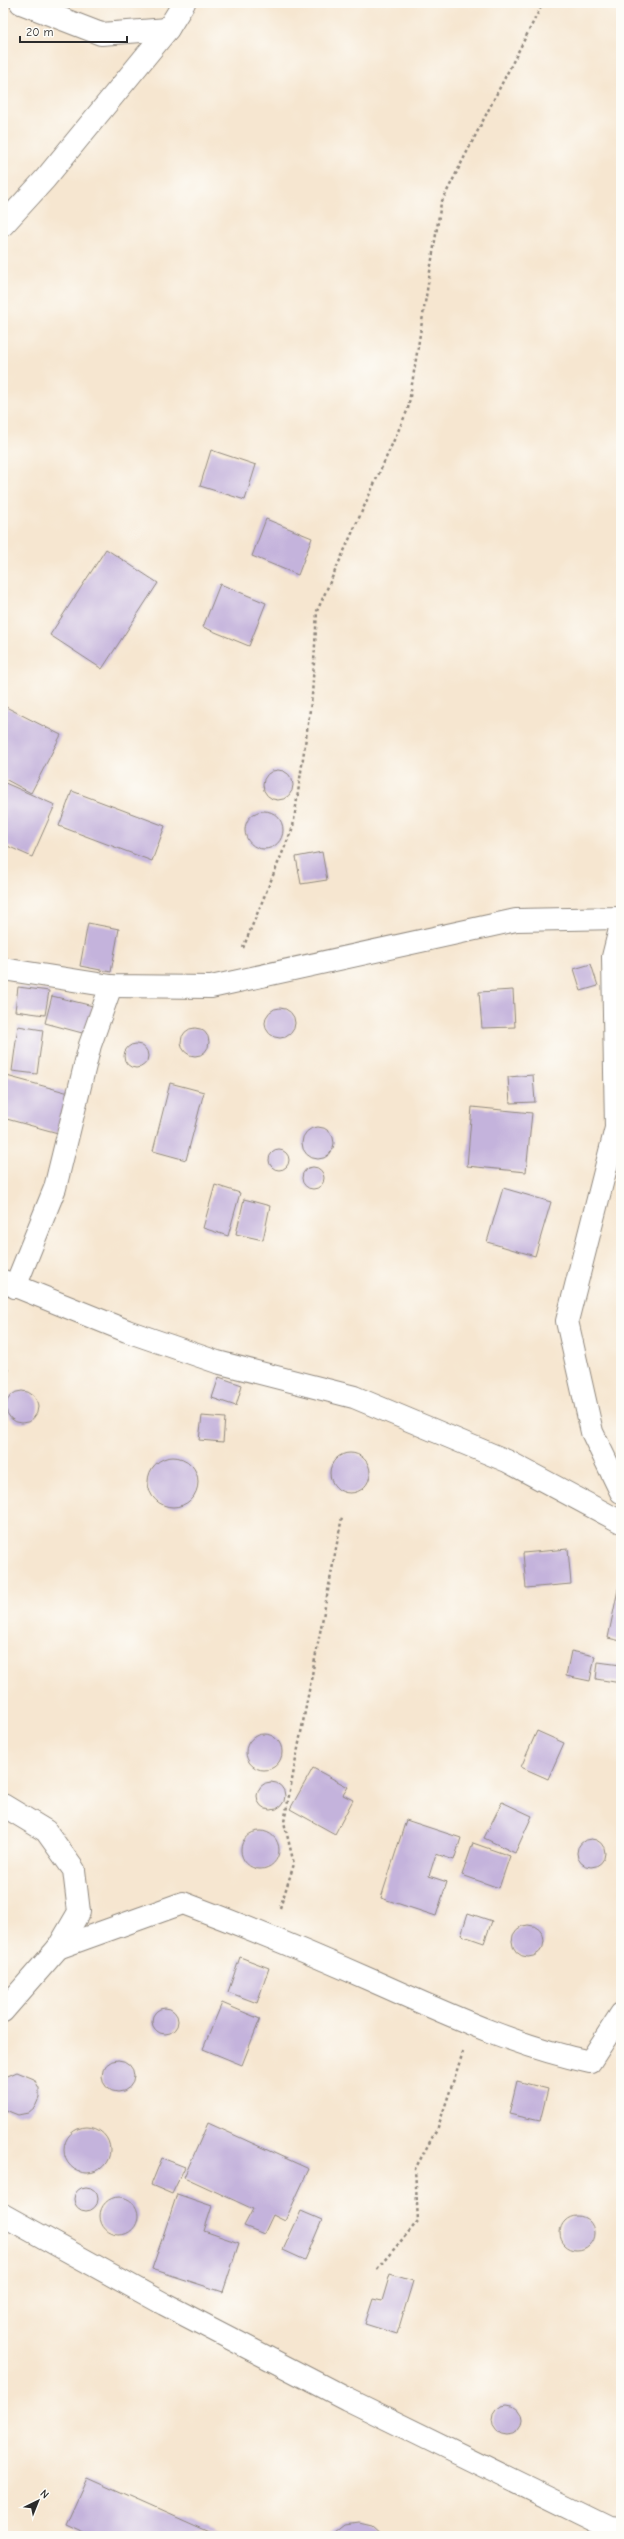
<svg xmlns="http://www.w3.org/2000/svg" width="624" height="2539" font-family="'Comic Neue',sans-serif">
  <rect width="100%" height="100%" fill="#fdfcf7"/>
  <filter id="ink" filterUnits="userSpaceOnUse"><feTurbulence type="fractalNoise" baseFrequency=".025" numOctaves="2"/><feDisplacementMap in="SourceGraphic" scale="8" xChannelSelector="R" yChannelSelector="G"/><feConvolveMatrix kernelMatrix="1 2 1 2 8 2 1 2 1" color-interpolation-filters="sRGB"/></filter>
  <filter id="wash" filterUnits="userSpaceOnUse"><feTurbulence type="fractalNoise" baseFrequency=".012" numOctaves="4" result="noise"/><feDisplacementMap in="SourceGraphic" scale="16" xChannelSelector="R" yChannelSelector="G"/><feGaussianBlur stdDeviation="0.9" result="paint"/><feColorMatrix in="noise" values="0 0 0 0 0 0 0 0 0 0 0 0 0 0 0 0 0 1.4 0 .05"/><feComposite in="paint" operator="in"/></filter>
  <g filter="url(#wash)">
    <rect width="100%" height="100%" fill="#f6e6d0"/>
    <g id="blocks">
      <g fill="#c4b3dc">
        <polygon points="211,450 256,465 245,500 200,486"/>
        <polygon points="266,519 312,538 298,575 252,556"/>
        <polygon points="106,549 158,583 102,669 50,635"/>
        <polygon points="220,584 266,603 249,646 203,627"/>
        <polygon points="4,706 61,735 31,793 3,778"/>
        <circle cx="278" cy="785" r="15"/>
        <polygon points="3,782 55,805 32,857 3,844"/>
        <polygon points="72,791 165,826 152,861 59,826"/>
        <circle cx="264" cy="830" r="19"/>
        <polygon points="322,852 327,880 301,884 296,857"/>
        <polygon points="88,923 119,929 111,972 80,966"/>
        <polygon points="591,964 598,986 581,991 574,969"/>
        <polygon points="18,987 49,991 45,1015 15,1011"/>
        <polygon points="513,990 515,1027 482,1028 479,992"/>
        <polygon points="52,996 93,1006 86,1034 45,1023"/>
        <circle cx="280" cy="1023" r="15"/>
        <polygon points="18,1026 43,1030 37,1074 12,1071"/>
        <circle cx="195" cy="1042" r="14"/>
        <circle cx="136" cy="1056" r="12"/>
        <polygon points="3,1075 69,1093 58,1133 3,1118"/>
        <polygon points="533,1075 535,1102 510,1103 508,1077"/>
        <polygon points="170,1083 204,1092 186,1160 153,1151"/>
        <polygon points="472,1107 532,1113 526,1172 467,1166"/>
        <circle cx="318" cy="1143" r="16"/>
        <circle cx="279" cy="1160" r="10"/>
        <circle cx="313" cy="1178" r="11"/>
        <polygon points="215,1185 240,1193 228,1236 203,1228"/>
        <polygon points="503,1188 551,1202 535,1256 487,1242"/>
        <polygon points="244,1199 270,1206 263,1240 236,1234"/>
        <polygon points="3,1368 9,1370 3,1384"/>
        <polygon points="219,1377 242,1385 236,1406 212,1398"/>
        <circle cx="22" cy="1407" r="16"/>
        <polygon points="202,1416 225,1418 223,1442 199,1440"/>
        <circle cx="350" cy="1473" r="20"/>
        <circle cx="173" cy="1482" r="25"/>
        <polygon points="568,1549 571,1584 526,1588 523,1553"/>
        <polygon points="620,1580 621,1580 621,1641 608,1638"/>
        <polygon points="571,1651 595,1656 590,1681 566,1676"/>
        <polygon points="598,1662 621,1665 621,1683 596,1679"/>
        <polygon points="537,1731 564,1743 548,1779 521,1767"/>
        <circle cx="264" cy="1752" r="18"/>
        <polygon points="313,1768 348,1787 343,1795 353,1800 335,1834 290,1809"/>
        <circle cx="271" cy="1796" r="14"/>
        <polygon points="502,1802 532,1816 515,1853 484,1838"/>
        <polygon points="406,1820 461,1838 454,1860 436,1854 429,1876 447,1882 436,1916 381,1898"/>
        <circle cx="260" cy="1850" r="19"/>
        <circle cx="591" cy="1853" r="14"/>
        <polygon points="473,1843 510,1856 499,1888 462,1875"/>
        <polygon points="468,1913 492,1921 484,1943 461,1935"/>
        <circle cx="528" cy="1941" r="16"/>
        <polygon points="240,1957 269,1968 257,2003 228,1992"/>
        <polygon points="222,2003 260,2019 242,2065 203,2049"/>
        <circle cx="165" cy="2021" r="13"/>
        <circle cx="118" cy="2076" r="16"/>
        <polygon points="17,2072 34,2079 39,2088 39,2098 35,2107 28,2113 18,2115 3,2109 3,2078"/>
        <polygon points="517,2081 548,2089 540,2121 509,2114"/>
        <polygon points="208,2123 309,2169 285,2221 273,2215 264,2234 244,2226 253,2209 184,2177"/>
        <circle cx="87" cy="2150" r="23"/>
        <polygon points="162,2158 185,2167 172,2194 151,2185"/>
        <circle cx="86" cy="2199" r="12"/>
        <polygon points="177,2194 212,2206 204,2231 239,2243 223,2292 152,2269"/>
        <circle cx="119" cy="2216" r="19"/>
        <polygon points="301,2211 322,2220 305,2260 283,2250"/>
        <circle cx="577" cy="2233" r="17"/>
        <polygon points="390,2274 413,2281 397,2334 365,2324 373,2299 382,2301"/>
        <circle cx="507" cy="2420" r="15"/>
        <polygon points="87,2477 220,2536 92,2536 66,2524"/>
        <polygon points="359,2522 372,2525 384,2536 331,2536 346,2524"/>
      </g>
    </g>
  </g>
  <g filter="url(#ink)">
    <use href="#blocks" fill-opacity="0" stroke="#90887e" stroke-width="1"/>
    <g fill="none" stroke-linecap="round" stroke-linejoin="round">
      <defs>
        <g id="minor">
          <polyline points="21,3 101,34 168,29"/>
          <polyline points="3,225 45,179 168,29 184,3"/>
          <polyline points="621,925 613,957 616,1128 567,1321 592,1432 621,1492"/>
          <polyline points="3,969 111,986 211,987 516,920 621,918"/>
          <polyline points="3,1281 127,1331 217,1362 354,1397 507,1461 621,1522"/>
          <polyline points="15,1287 55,1188 90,1045 111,986"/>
          <polyline points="3,1805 46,1831 74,1870 79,1912 58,1948 3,2011"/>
          <path d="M58 1948 183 1903C247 1927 310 1953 373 1981 443 2012 514 2046 590 2062L621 2014"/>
          <polyline points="3,2215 164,2304 347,2399 610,2528 621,2529"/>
        </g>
      </defs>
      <use href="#minor" stroke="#90887e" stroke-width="24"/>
      <g stroke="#90887e" stroke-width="2.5" stroke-dasharray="3 3" stroke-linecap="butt">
        <polyline points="243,948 293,827 312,696 317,611 408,409 441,203 543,3"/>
        <polyline points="280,1908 294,1864 284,1822 342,1517"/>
        <polyline points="377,2269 418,2221 415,2169 438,2127 463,2052"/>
      </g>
      <use href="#minor" stroke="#fff" stroke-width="22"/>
    </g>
  </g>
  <rect width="624" height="2539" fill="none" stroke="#fdfcf7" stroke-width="16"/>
  <g transform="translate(38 2501) rotate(43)" stroke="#fdfcf7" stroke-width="3" paint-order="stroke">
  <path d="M0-3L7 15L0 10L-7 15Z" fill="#2b2b2b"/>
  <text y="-6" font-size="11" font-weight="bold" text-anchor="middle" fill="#2b2b2b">N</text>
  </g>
  <path d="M20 36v6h107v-6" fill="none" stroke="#2b2b2b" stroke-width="2"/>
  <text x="26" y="36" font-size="12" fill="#2b2b2b" stroke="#fdfcf7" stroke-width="3" paint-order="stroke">20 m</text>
</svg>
